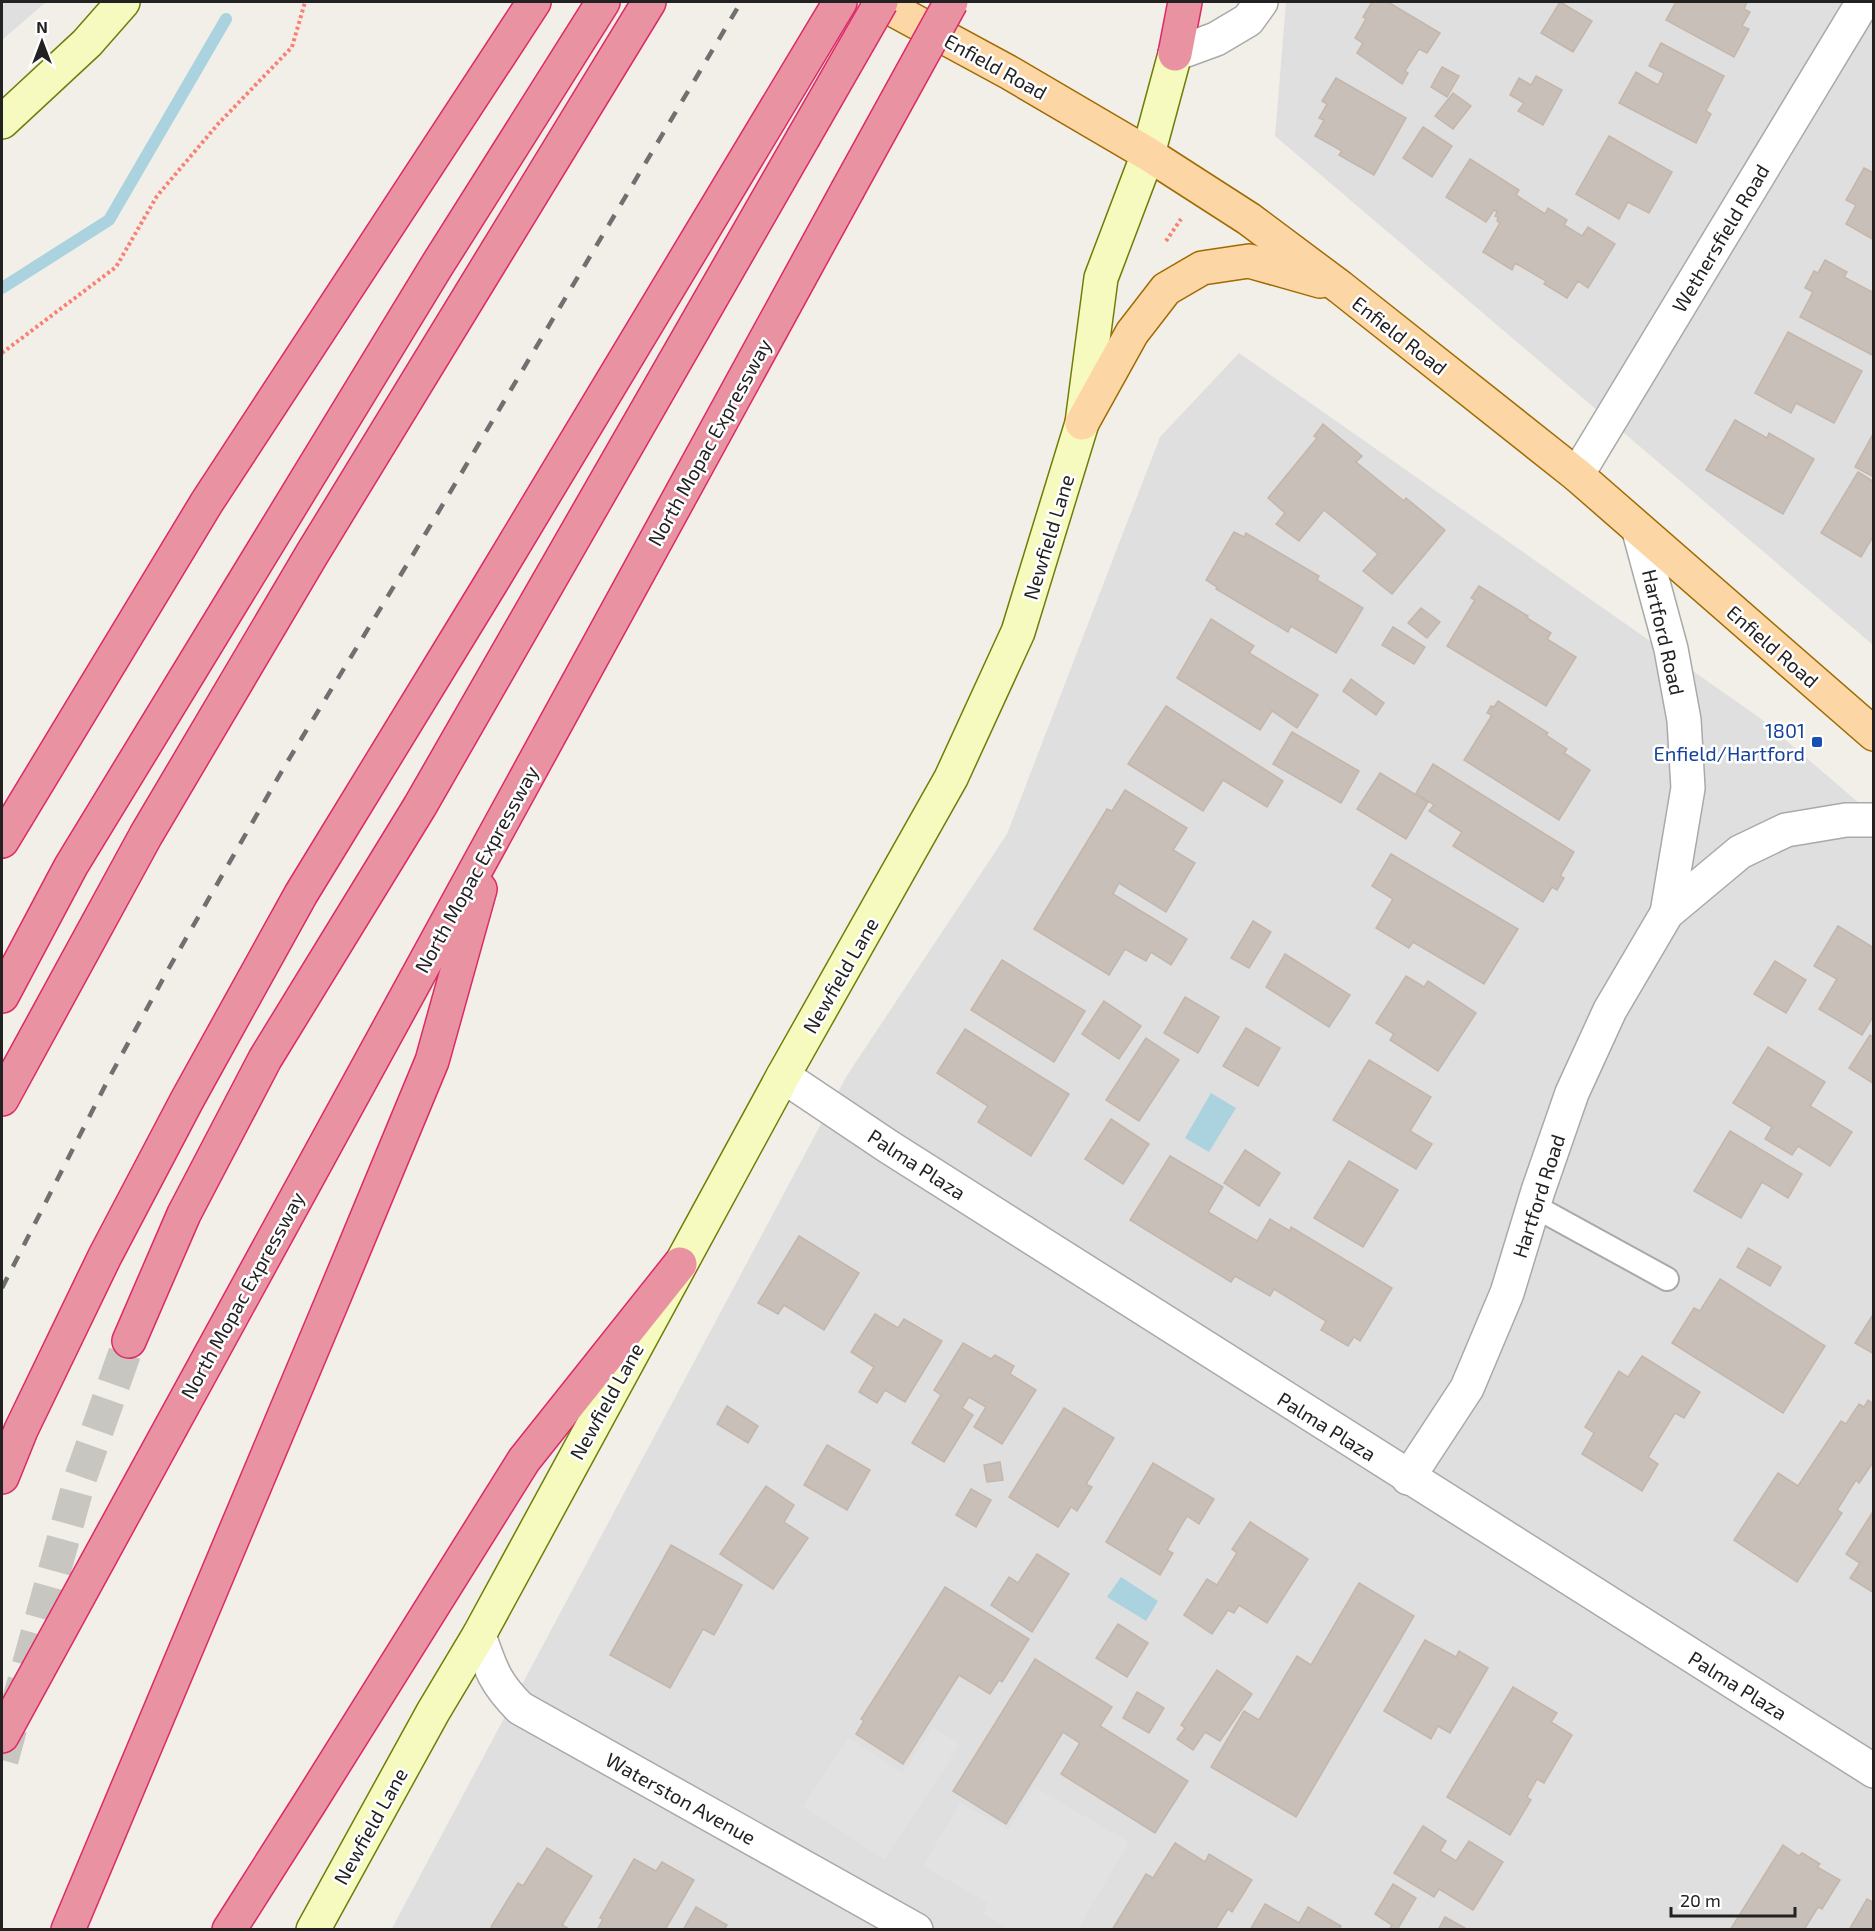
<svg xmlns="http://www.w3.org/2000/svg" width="1875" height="1931" font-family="'Exo 2',sans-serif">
  <rect width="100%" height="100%" fill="#f2efe9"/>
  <g fill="#e0dfdf">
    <polygon points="2,2 46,2 2,40"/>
    <polygon points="1286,2 1873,2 1873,645 1275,136"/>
    <polygon points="1239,353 1760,718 1873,815 1873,1929 391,1930 846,1077 1007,834 1160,437"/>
  </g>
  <g fill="#e2e2e2">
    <polygon points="933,1727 960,1744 885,1860 803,1807 848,1737 903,1773"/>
    <polygon points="1034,1787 1129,1842 1078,1929 1009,1929 983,1914 988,1903 923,1866 960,1803 1008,1830"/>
  </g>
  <g fill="#aad3df">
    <polygon points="1211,1093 1236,1108 1209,1152 1185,1138"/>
    <polygon points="1121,1577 1158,1601 1146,1621 1107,1597"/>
  </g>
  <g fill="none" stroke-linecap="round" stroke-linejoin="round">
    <polyline stroke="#aad3df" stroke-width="12" points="2,288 109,220 226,19"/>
  </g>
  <g fill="#c7bfb8" stroke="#c4b6ab" stroke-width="1.5">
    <polygon points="1372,2 1388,2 1440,33 1427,53 1419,49 1405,71 1408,73 1402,84 1357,53 1363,43 1355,38 1366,19 1363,17"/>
    <polygon points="1560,2 1592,21 1573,52 1541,33"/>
    <polygon points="1676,2 1747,2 1744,9 1750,12 1742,26 1749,29 1734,57 1666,20"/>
    <polygon points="1661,43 1724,76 1706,111 1711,114 1696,143 1619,103 1636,72 1658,85 1664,73 1649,66"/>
    <polygon points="1442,67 1459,76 1447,97 1431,87"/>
    <polygon points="1536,76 1562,90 1543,125 1518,111 1524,103 1510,95 1519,78 1531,85"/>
    <polygon points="1336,78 1406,118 1374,175 1339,155 1342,151 1315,136 1324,120 1319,118 1327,104 1322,101"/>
    <polygon points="1453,93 1471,106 1453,129 1435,116"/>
    <polygon points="1423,127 1452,146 1432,177 1403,158"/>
    <polygon points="1609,136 1672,172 1649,213 1628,202 1619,219 1576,194"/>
    <polygon points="1470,159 1519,190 1516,195 1545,214 1548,208 1567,220 1564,225 1582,236 1588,227 1615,244 1588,288 1578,281 1567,298 1544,284 1546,281 1515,263 1512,270 1483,252 1500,223 1497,221 1498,217 1495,216 1497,212 1494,210 1486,222 1446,197"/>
    <polygon points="1864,168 1874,173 1874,240 1846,224 1856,205 1846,200"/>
    <polygon points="1825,260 1847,272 1844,277 1874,293 1874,356 1800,317 1813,292 1805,288 1814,271 1818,273"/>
    <polygon points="1788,332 1862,371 1834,423 1796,403 1791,413 1755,393"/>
    <polygon points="1735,420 1767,438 1769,433 1814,459 1783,514 1706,470"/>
    <polygon points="1323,424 1362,456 1356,462 1404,501 1406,498 1445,530 1392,594 1363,571 1378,554 1324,510 1299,541 1276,524 1285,513 1268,498 1317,438 1314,436"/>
    <polygon points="1874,432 1874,477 1855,467"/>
    <polygon points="1858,472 1874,482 1874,535 1861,557 1821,533"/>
    <polygon points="1234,532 1244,537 1246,533 1319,576 1317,580 1363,608 1336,653 1291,626 1288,632 1216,589 1217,587 1206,580"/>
    <polygon points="1479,586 1528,616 1527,618 1551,633 1547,639 1576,657 1546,706 1447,646 1475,600 1471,598"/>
    <polygon points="1421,608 1440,622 1427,638 1408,623"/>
    <polygon points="1211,619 1254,646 1249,653 1318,695 1297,728 1272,711 1260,730 1177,678"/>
    <polygon points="1393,627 1425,647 1414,664 1382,645"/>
    <polygon points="1351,679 1384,703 1376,715 1343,691"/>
    <polygon points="1498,701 1548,733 1546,735 1567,749 1564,753 1590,770 1559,820 1464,760 1492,715 1487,713 1491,706 1494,707"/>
    <polygon points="1166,706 1283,781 1267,807 1223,780 1203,811 1128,764"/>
    <polygon points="1292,732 1359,771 1341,803 1273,764"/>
    <polygon points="1433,764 1574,852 1560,876 1564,878 1557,890 1552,887 1543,902 1453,846 1462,832 1429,811 1434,805 1416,793"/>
    <polygon points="1380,773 1428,802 1406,839 1357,809"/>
    <polygon points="1125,790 1187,828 1173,850 1195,863 1166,912 1119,883 1113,894 1187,939 1171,965 1151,952 1146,961 1125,949 1109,975 1034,929 1107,809 1112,811"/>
    <polygon points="1391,854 1518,929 1484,984 1413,942 1409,948 1376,928 1393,899 1372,886"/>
    <polygon points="1253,921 1271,932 1249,968 1231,958"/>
    <polygon points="1838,926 1874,948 1874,1015 1862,1035 1819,1009 1837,979 1814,966"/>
    <polygon points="1285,954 1350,995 1329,1027 1266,987"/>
    <polygon points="1002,960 1085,1011 1054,1062 971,1010"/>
    <polygon points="1775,961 1806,980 1786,1013 1754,994"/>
    <polygon points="1406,976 1424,987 1428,981 1476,1013 1438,1071 1390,1040 1394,1034 1376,1023"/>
    <polygon points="1185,997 1219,1017 1198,1053 1164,1033"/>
    <polygon points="1104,1001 1141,1026 1119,1059 1082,1034"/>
    <polygon points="1246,1028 1280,1048 1258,1086 1223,1066"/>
    <polygon points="965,1029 1069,1094 1031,1156 978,1122 988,1106 937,1073"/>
    <polygon points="1870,1035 1874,1038 1874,1084 1849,1068"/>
    <polygon points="1146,1038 1179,1060 1139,1121 1106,1100"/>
    <polygon points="1768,1047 1825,1082 1810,1106 1852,1132 1830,1166 1798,1146 1792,1155 1765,1139 1772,1127 1733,1103"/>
    <polygon points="1369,1060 1431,1097 1410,1131 1432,1144 1416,1169 1333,1120"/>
    <polygon points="1111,1119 1149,1144 1123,1184 1085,1159"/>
    <polygon points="1730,1131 1802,1174 1788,1198 1762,1182 1741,1218 1694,1191"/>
    <polygon points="1245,1150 1280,1173 1259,1206 1224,1183"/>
    <polygon points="1170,1156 1223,1187 1208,1212 1257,1241 1270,1219 1290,1231 1291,1227 1392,1288 1360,1341 1354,1337 1348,1346 1321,1330 1326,1321 1274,1289 1270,1296 1235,1276 1231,1282 1130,1220"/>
    <polygon points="1349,1161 1398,1190 1363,1247 1314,1218"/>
    <polygon points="799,1236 859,1273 824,1330 784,1305 778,1314 758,1303"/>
    <polygon points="1748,1248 1781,1267 1770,1286 1737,1267"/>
    <polygon points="1720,1279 1825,1346 1783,1413 1672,1343 1694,1308 1700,1311"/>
    <polygon points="1874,1313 1874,1354 1855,1343"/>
    <polygon points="875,1314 898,1328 904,1319 942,1341 905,1402 885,1390 877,1403 859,1392 874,1367 851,1352"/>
    <polygon points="963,1343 991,1359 995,1355 1014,1366 1010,1374 1036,1390 1002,1444 974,1427 986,1407 969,1397 962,1408 973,1415 944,1462 912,1443 941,1395 934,1390"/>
    <polygon points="1642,1356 1700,1392 1684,1418 1675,1413 1648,1457 1658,1464 1642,1491 1582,1454 1594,1433 1585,1427 1619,1371 1628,1377"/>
    <polygon points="1868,1400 1874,1404 1874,1461 1859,1483 1856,1480 1837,1510 1842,1513 1797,1582 1734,1540 1778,1473 1798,1486 1841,1421 1846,1424 1859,1404 1864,1407"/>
    <polygon points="727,1406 758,1426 748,1443 717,1424"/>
    <polygon points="1064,1408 1114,1438 1086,1484 1092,1487 1077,1511 1071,1507 1058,1527 1009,1497"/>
    <polygon points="827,1445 870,1470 847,1510 804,1485"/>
    <polygon points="1000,1462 1003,1480 987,1482 984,1465"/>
    <polygon points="1153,1463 1214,1499 1199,1524 1187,1516 1167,1550 1173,1553 1160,1575 1106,1542"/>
    <polygon points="766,1486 794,1505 784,1522 808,1538 773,1589 720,1554"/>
    <polygon points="971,1489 991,1500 976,1527 956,1515"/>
    <polygon points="1874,1510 1874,1593 1850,1578 1860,1563 1846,1554"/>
    <polygon points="1250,1522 1308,1559 1267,1623 1239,1605 1234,1613 1228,1610 1212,1634 1184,1615 1207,1579 1217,1585 1237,1553 1232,1549"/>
    <polygon points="671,1545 742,1585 714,1635 703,1629 670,1688 610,1655"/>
    <polygon points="1037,1554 1069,1574 1032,1632 991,1605 1009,1577 1018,1583"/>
    <polygon points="1359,1583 1414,1616 1296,1817 1211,1767 1244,1711 1259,1720 1297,1656 1311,1665"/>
    <polygon points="945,1587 1029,1639 1002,1682 999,1680 990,1694 959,1675 903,1764 856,1734 864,1721 861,1719"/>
    <polygon points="1118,1624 1148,1643 1127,1677 1096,1658"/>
    <polygon points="1425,1640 1456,1657 1459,1651 1488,1668 1450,1733 1438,1726 1431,1739 1384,1711"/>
    <polygon points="1035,1659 1112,1707 1100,1726 1188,1781 1155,1833 1061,1774 1080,1743 1063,1732 1006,1824 953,1791"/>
    <polygon points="1217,1670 1252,1694 1220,1741 1205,1732 1193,1750 1177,1739 1185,1728 1181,1725"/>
    <polygon points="1513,1687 1557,1713 1551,1722 1572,1735 1544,1783 1537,1779 1527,1797 1531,1800 1510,1835 1447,1797"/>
    <polygon points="1137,1692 1164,1708 1149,1733 1123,1718"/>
    <polygon points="1423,1826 1446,1841 1440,1851 1456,1861 1469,1841 1503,1862 1473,1910 1439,1889 1434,1897 1394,1873"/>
    <polygon points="1175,1843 1205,1862 1209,1854 1252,1880 1232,1912 1228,1909 1215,1930 1112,1930 1146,1874 1153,1878"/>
    <polygon points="1783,1845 1799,1856 1802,1853 1804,1854 1820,1864 1817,1867 1840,1880 1822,1909 1818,1907 1804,1930 1730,1930"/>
    <polygon points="547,1848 592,1876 562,1925 571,1930 494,1930 491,1927 518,1883 523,1886"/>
    <polygon points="634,1859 656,1871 662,1862 694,1880 665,1930 597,1930 603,1919 600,1918"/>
    <polygon points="1393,1884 1416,1898 1397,1930 1389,1930 1392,1925 1375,1914"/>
    <polygon points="1867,1899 1874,1903 1874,1930 1849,1930"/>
    <polygon points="1265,1904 1299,1923 1308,1907 1341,1926 1339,1930 1250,1930"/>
    <polygon points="696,1907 727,1925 724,1930 683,1930"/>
    <polygon points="1445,1917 1465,1928 1464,1930 1438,1930"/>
  </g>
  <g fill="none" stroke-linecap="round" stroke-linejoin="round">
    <polyline stroke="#c8c6c1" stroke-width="33" stroke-dasharray="33 16" stroke-linecap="butt" points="2,1760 79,1482 129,1341"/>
    <defs>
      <polyline id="lane" points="1534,1206 1667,1279"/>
      <g id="street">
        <polyline points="1175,54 1216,39 1248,20 1261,2"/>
        <polyline points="1577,475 1863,2"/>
        <polyline points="1639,531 1671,649 1684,720 1688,788 1667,913"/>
        <polyline points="783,1076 889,1147 1874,1771"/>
        <polyline points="1408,1478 1467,1388 1507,1293 1538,1191 1572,1093 1610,1010 1667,913 1740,852 1786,830 1846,820 1874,820"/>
        <path d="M479 1635C491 1669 494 1682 520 1708L916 1930"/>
      </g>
      <g id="secondary">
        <polyline points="2,122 87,43 123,2"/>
        <polyline points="313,1930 433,1712 479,1635 783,1076 951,778 1018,632 1082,423 1101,278 1148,154 1175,54"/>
      </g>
      <g id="primary">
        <polyline points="879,2 1010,73 1148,154 1249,219 1340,287 1577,475 1874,734"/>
        <polyline points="1082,423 1132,333 1166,289 1202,268 1249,261 1320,281"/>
      </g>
      <g id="highway">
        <polyline points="1175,54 1185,2"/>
        <polyline points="2,841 207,502 534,2"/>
        <polyline points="2,996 71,866 436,267 603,2"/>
        <polyline points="2,1099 146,835 312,554 649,2"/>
        <polyline points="129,1341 184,1214 265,1059 420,806 803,138"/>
        <polyline points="2,1477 21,1430 105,1256 187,1100 301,894 491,583 840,2"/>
        <polyline points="2,1736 847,191"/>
        <polyline points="68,1930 334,1297 432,1061 480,889"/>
        <polyline points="229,1930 309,1804 524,1460 680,1264"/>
      </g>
    </defs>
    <use href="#lane" stroke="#a9a9a9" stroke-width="26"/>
    <use href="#street" stroke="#a9a9a9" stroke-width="36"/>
    <use href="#secondary" stroke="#707d05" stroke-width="36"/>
    <use href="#primary" stroke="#a06b00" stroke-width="36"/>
    <use href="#highway" stroke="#dc2a67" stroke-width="36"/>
    <g stroke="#fa8072" stroke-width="4" stroke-dasharray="3 3" stroke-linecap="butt">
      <polyline points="1166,241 1181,219"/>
      <polyline points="2,353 116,267 157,196 218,124 292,47 305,2"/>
    </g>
    <use href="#lane" stroke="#fff" stroke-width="22"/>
    <use href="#street" stroke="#fff" stroke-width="33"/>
    <use href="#secondary" stroke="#f7fabf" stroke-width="33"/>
    <use href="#primary" stroke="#fcd6a4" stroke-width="33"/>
    <use href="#highway" stroke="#e892a2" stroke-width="33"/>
    <polyline stroke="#707070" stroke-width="4.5" stroke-dasharray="12 12" stroke-linecap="butt" points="2,1288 108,1080 169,968 283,769 414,553 741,2"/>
    <defs>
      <g id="highway-bridge">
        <polyline points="803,138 881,2"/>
        <polyline points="847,191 951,2"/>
      </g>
    </defs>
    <use href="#highway-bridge" stroke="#dc2a67" stroke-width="36" stroke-linecap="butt"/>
    <use href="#highway-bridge" stroke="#e892a2" stroke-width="33"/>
  </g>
  <rect fill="#1a4fb4" stroke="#fff" stroke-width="2" x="1811" y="736" width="12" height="12" rx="3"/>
  <g text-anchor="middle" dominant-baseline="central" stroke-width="5" stroke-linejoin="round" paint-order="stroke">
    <g font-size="20" fill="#222" stroke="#fff">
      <text transform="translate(996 66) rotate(29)">Enfield Road</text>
      <text transform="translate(1720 238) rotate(-59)">Wethersfield Road</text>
      <text transform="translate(1400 335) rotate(38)">Enfield Road</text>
      <text transform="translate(709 442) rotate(-61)">North Mopac Expressway</text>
      <text transform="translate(1048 537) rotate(-73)">Newfield Lane</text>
      <text transform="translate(1664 632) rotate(77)">Hartford Road</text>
      <text transform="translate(1773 646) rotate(41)">Enfield Road</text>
      <text transform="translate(476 869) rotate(-61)">North Mopac Expressway</text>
      <text transform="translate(840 975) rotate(-60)">Newfield Lane</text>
      <text transform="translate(917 1164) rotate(33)">Palma Plaza</text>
      <text transform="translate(1538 1196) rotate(-72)">Hartford Road</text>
      <text transform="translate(242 1295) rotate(-61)">North Mopac Expressway</text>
      <text transform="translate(606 1401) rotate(-61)">Newfield Lane</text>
      <text transform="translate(1327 1426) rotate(32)">Palma Plaza</text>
      <text transform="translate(1738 1685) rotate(32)">Palma Plaza</text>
      <text transform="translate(681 1798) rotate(29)">Waterston Avenue</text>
      <text transform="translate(370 1826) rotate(-61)">Newfield Lane</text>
    </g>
    <g font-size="20" fill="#164399" stroke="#fff" text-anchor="end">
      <text x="1805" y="730">1801<tspan x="1805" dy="23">Enfield/Hartford</tspan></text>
    </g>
  </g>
  <rect width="1875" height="1931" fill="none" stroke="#222222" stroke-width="6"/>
  <g transform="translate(42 42)" stroke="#ffffff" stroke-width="4.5" paint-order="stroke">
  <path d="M0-4.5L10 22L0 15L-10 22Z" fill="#222222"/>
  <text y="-9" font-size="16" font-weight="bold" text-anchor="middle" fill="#222222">N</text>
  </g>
  <path d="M1671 1907v9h124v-9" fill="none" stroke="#222222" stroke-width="3"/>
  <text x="1680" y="1907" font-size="18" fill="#222222" stroke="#ffffff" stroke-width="4.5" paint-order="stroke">20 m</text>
</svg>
